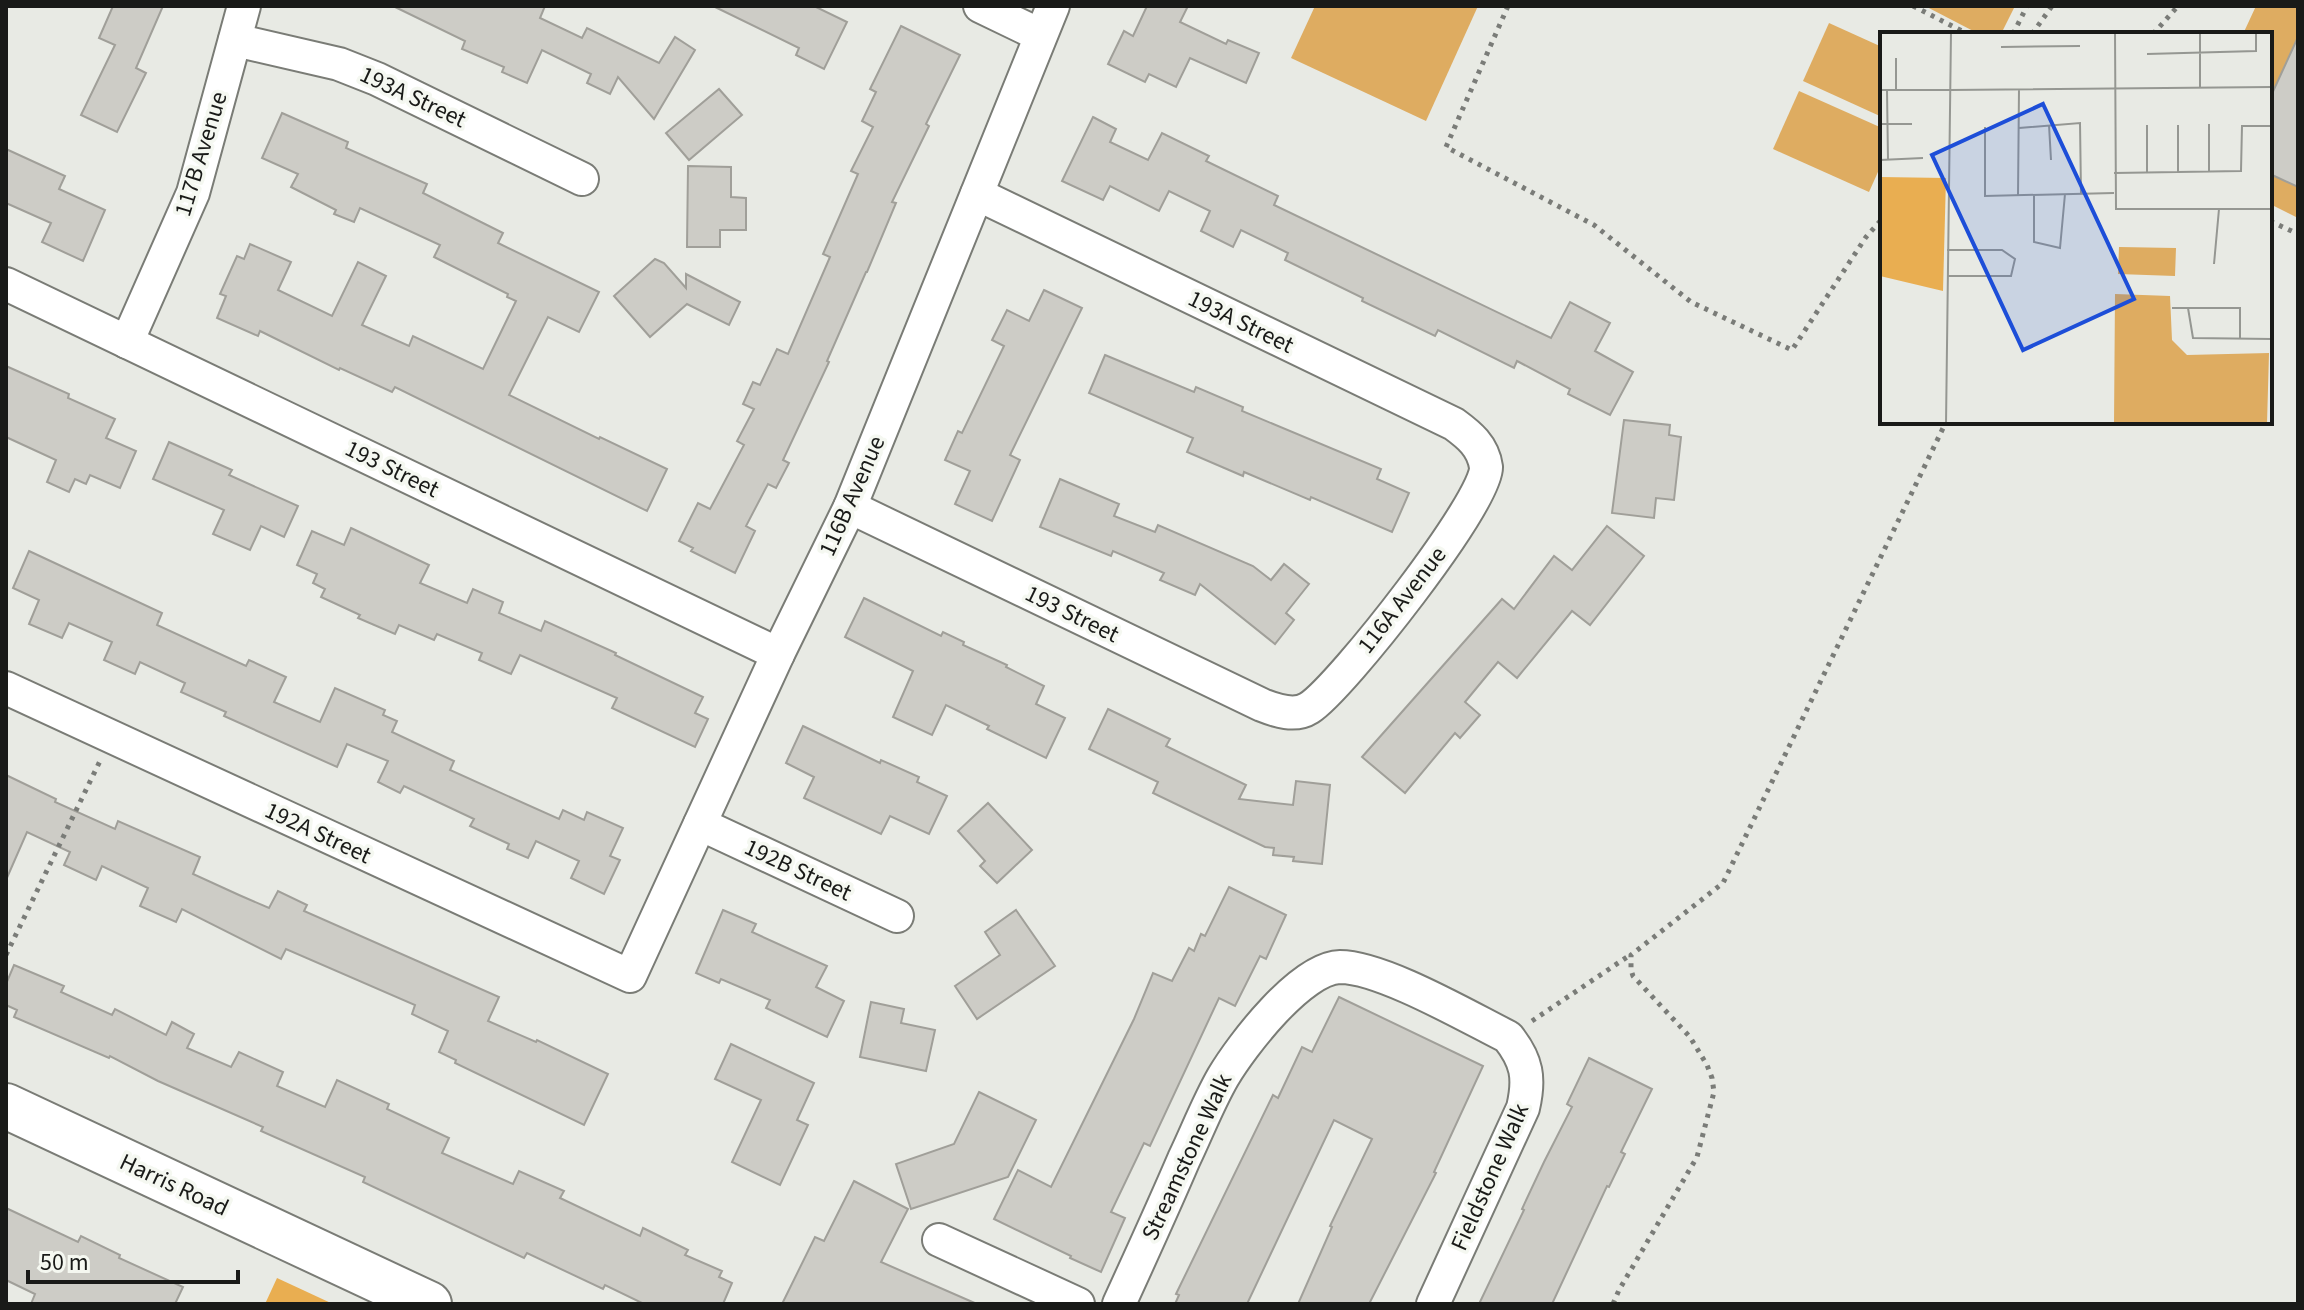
<svg xmlns="http://www.w3.org/2000/svg" width="2304" height="1310" font-family="'Source Sans 3',sans-serif">
  <rect width="100%" height="100%" fill="#e8eae4"/>
  <g fill="#deac61">
    <polygon points="1315,6 1478,6 1426,121 1291,58"/>
    <polygon points="1925,6 2015,6 2001,34 1979,34"/>
    <polygon points="2256,6 2298,6 2298,218 2270,204 2270,34 2243,34"/>
    <polygon points="1829,23 1882,47 1882,117 1803,81"/>
    <polygon points="1799,91 1882,128 1882,163 1869,192 1773,149"/>
  </g>
  <polygon fill="#e9ae51" points="277,1278 333,1304 265,1304"/>
  <g fill="#cdccc6" stroke="#a09f99" stroke-width="2">
    <polygon points="113,6 163,6 136,68 146,73 117,132 81,115 115,45 99,38"/>
    <polygon points="393,6 545,6 540,18 582,38 587,28 659,63 675,37 695,50 654,119 618,77 610,94 587,83 591,74 542,50 527,83 502,72 504,67 462,49 465,41"/>
    <polygon points="713,6 814,6 847,22 824,69 796,55 799,48"/>
    <polygon points="1147,6 1188,6 1180,22 1226,44 1228,40 1259,53 1246,83 1190,58 1176,87 1149,74 1145,82 1108,64 1124,31 1133,36"/>
    <polygon points="901,26 960,55 926,124 929,126 892,202 896,203 867,272 866,272 827,361 829,362 783,460 789,463 776,488 768,484 746,526 755,531 735,573 691,551 693,548 679,541 698,503 710,509 718,494 744,445 737,441 754,409 743,404 753,382 760,385 777,349 788,354 830,257 823,254 858,174 851,171 873,127 862,121 876,92 870,89"/>
    <polygon points="2298,37 2298,187 2270,174 2270,98"/>
    <polygon points="719,89 742,115 689,160 666,133"/>
    <polygon points="282,113 348,142 346,148 427,184 423,193 503,233 498,243 599,292 579,332 548,317 509,395 599,439 600,437 667,469 647,511 395,387 392,392 340,368 339,370 260,331 258,336 217,318 226,296 220,294 237,256 244,259 250,244 291,262 278,290 332,316 358,262 386,276 362,325 409,346 413,336 483,369 516,301 507,297 508,294 434,257 440,245 360,208 354,222 334,214 336,210 291,187 298,174 262,158"/>
    <polygon points="1093,117 1116,129 1110,142 1148,160 1162,133 1209,156 1206,161 1278,196 1274,205 1551,338 1570,302 1610,323 1595,351 1633,372 1610,415 1568,394 1570,389 1517,361 1514,368 1438,330 1435,336 1362,301 1363,298 1285,260 1288,253 1241,230 1233,247 1201,231 1210,211 1169,191 1159,211 1110,186 1103,200 1062,181"/>
    <polygon points="6,149 65,176 59,189 105,210 83,261 42,242 51,223 6,203"/>
    <polygon points="688,166 731,167 731,197 746,198 746,230 720,230 720,247 687,247"/>
    <polygon points="655,259 664,263 686,288 686,274 740,302 729,325 687,304 650,337 614,296"/>
    <polygon points="1044,290 1082,308 1010,455 1020,460 992,521 955,504 970,471 945,460 958,431 962,433 1004,346 992,340 1007,310 1029,321"/>
    <polygon points="1105,355 1194,392 1196,387 1243,407 1242,411 1381,469 1377,479 1409,493 1392,532 1311,497 1310,500 1244,472 1243,476 1187,452 1193,438 1089,393"/>
    <polygon points="6,366 69,394 68,398 115,419 106,438 136,451 120,488 90,475 86,484 75,479 69,492 47,482 56,460 6,437"/>
    <polygon points="1624,420 1670,425 1669,435 1681,437 1674,500 1656,498 1654,518 1612,513"/>
    <polygon points="169,442 232,470 229,475 298,506 284,537 261,526 250,550 213,534 224,510 153,479"/>
    <polygon points="1060,479 1119,504 1114,516 1155,532 1158,525 1253,566 1271,580 1284,564 1309,584 1286,613 1294,620 1275,644 1200,584 1195,595 1160,580 1164,573 1113,551 1111,556 1040,527"/>
    <polygon points="1607,526 1644,556 1590,625 1572,611 1517,678 1498,662 1465,702 1480,715 1460,738 1455,733 1405,793 1362,757 1502,599 1514,609 1554,556 1572,570"/>
    <polygon points="351,528 429,565 420,583 467,603 473,589 503,602 499,613 541,631 545,621 616,653 615,655 703,697 695,713 708,719 695,747 612,708 617,698 520,655 511,674 479,660 482,653 437,634 434,640 399,625 395,634 358,618 360,615 321,597 325,589 313,583 317,574 297,565 312,531 344,545"/>
    <polygon points="29,551 162,613 157,625 246,666 249,660 286,677 274,702 320,722 335,688 385,710 383,715 397,721 392,732 454,761 450,770 559,819 563,810 584,820 587,812 623,828 610,856 620,860 604,894 571,878 579,861 536,841 528,858 507,849 509,844 470,826 474,819 404,786 400,793 378,782 388,761 347,744 337,767 224,716 226,712 181,692 185,683 140,662 135,674 104,660 112,642 69,623 62,638 29,624 39,600 13,588"/>
    <polygon points="864,598 941,636 943,632 964,642 963,645 1007,665 1006,667 1044,686 1036,704 1065,718 1046,758 987,729 989,726 946,705 932,735 893,717 913,671 845,637"/>
    <polygon points="1108,709 1170,739 1166,746 1246,785 1239,799 1293,805 1296,781 1330,785 1322,864 1293,861 1294,857 1273,855 1274,848 1265,847 1153,793 1158,782 1089,749"/>
    <polygon points="803,726 880,763 881,760 919,777 917,782 947,796 929,834 890,816 881,834 804,798 814,777 786,763"/>
    <polygon points="6,775 56,799 55,802 115,829 118,821 200,857 193,874 239,895 269,908 278,891 307,905 304,911 499,997 488,1021 536,1042 537,1040 608,1074 584,1125 455,1063 456,1060 439,1052 448,1031 412,1014 415,1005 286,949 281,959 182,909 176,922 140,906 148,888 102,866 96,880 64,865 70,852 27,832 6,880"/>
    <polygon points="988,803 1032,850 997,883 980,866 985,861 958,831"/>
    <polygon points="1229,887 1286,915 1266,959 1260,956 1235,1006 1219,998 1150,1146 1144,1143 1111,1212 1125,1218 1101,1272 1070,1258 1071,1256 994,1219 1018,1170 1051,1187 1134,1019 1153,973 1172,981 1189,948 1194,951 1201,934 1205,936"/>
    <polygon points="723,910 756,924 752,932 827,966 816,987 844,1001 827,1037 766,1008 770,1000 721,979 719,983 696,973"/>
    <polygon points="1016,910 1055,966 977,1019 955,986 1000,955 985,932"/>
    <polygon points="14,965 64,986 61,992 112,1015 115,1009 166,1035 172,1022 194,1034 187,1048 231,1067 239,1052 283,1072 277,1086 325,1107 337,1080 389,1104 387,1109 449,1138 442,1153 513,1184 519,1171 564,1191 560,1198 640,1236 643,1228 688,1250 685,1255 722,1271 719,1277 732,1283 723,1304 644,1304 605,1285 603,1289 527,1253 524,1258 363,1182 365,1177 261,1131 263,1127 158,1081 110,1056 109,1058 14,1017 17,1010 6,1005 6,984"/>
    <polygon points="1339,997 1483,1066 1434,1172 1436,1173 1369,1304 1298,1304 1332,1227 1330,1226 1372,1139 1334,1120 1247,1304 1175,1304 1179,1295 1176,1294 1273,1095 1278,1098 1302,1047 1312,1052"/>
    <polygon points="871,1002 904,1009 901,1023 935,1030 926,1071 860,1057"/>
    <polygon points="731,1044 814,1083 797,1120 808,1125 780,1185 732,1162 761,1100 715,1079"/>
    <polygon points="1589,1058 1652,1089 1621,1152 1625,1154 1609,1187 1607,1186 1552,1304 1479,1304 1524,1210 1522,1209 1544,1162 1572,1107 1567,1104"/>
    <polygon points="979,1092 1036,1120 1008,1177 911,1209 896,1164 954,1144"/>
    <polygon points="854,1181 908,1209 881,1262 977,1304 782,1304 815,1237 824,1241"/>
    <polygon points="6,1208 78,1242 81,1236 120,1255 119,1258 183,1287 175,1304 31,1304 35,1294 6,1280"/>
  </g>
  <g fill="none" stroke-linecap="round" stroke-linejoin="round">
    <defs>
      <g id="street">
        <polyline points="980,6 1040,35"/>
        <polyline points="235,40 339,64 377,79 582,179"/>
        <polyline points="6,284 778,654"/>
        <polyline points="127,342 193,193 244,6"/>
        <path d="M850 507 1262 705C1277 711 1295 717 1309 708 1341 688 1489 499 1486 467 1483 446 1469 435 1454 424L977 194"/>
        <polyline points="6,688 630,976 778,654 850,507 1053,6"/>
        <polyline points="700,824 897,916"/>
        <polyline points="939,1240 1078,1304"/>
        <path d="M1119 1304C1141 1256 1163 1208 1184 1159 1197 1132 1208 1103 1223 1077 1242 1045 1301 968 1340 967 1382 967 1468 1017 1508 1037 1527 1061 1530 1078 1523 1108L1433 1304"/>
      </g>
      <polyline id="secondary" points="6,1106 429,1304"/>
    </defs>
    <use href="#street" stroke="#7a7c76" stroke-width="36"/>
    <use href="#secondary" stroke="#7a7c76" stroke-width="48"/>
    <g stroke="#7a7c78" stroke-width="5" stroke-dasharray="4 6" stroke-linecap="butt">
      <polyline points="1508,6 1446,147 1594,225 1691,302 1792,350 1866,237 1882,219"/>
      <polyline points="1913,6 1968,34"/>
      <polyline points="2013,34 2027,6"/>
      <polyline points="2032,34 2052,6"/>
      <polyline points="2153,34 2178,6"/>
      <polyline points="2270,221 2298,234"/>
      <polyline points="6,955 100,761"/>
      <polyline points="1532,1021 1630,955"/>
      <polyline points="1613,1304 1619,1290 1697,1157 1714,1092 1712,1078 1707,1065 1690,1037 1633,976 1631,970 1631,955 1723,883 1946,422"/>
    </g>
    <use href="#street" stroke="#fff" stroke-width="32"/>
    <use href="#secondary" stroke="#fff" stroke-width="44"/>
  </g>
  <g text-anchor="middle" dominant-baseline="central" stroke-width="7" stroke-linejoin="round" paint-order="stroke">
    <g font-size="24" fill="#191a18" stroke="#f5f8f1">
      <text transform="translate(413 97) rotate(25)">193A Street</text>
      <text transform="translate(201 154) rotate(-73)">117B Avenue</text>
      <text transform="translate(1241 322) rotate(26)">193A Street</text>
      <text transform="translate(392 469) rotate(26)">193 Street</text>
      <text transform="translate(852 496) rotate(-66)">116B Avenue</text>
      <text transform="translate(1402 600) rotate(-52)">116A Avenue</text>
      <text transform="translate(1072 614) rotate(26)">193 Street</text>
      <text transform="translate(318 833) rotate(25)">192A Street</text>
      <text transform="translate(798 870) rotate(25)">192B Street</text>
      <text transform="translate(1187 1157) rotate(-65)">Streamstone Walk</text>
      <text transform="translate(1490 1177) rotate(-66)">Fieldstone Walk</text>
      <text transform="translate(174 1185) rotate(25)">Harris Road</text>
    </g>
  </g>
  <g transform="translate(1880 32)">
    <rect width="392" height="392" fill="#e8eae4"/>
    <path d="M239 215 296 216 295 244 238 242ZM235 262 290 264 292 308 307 323 389 321 387 392H234Z" fill="#deac61"/>
    <path d="M0 145 66 146 63 259 0 244Z" fill="#e9ae51"/>
    <path fill="none" stroke="#959792" stroke-width="2" d="M235 0 236 177H392M121 15 200 14M267 22 376 19V0M16 26V58M320 56V0M0 58H70M7 58 8 128M70 58 392 55M0 92H32M329 92V140M169 93 171 128M298 93V140M105 95V164L234 161M139 96 200 91 201 161M0 128 43 126M267 140V93M234 141 361 139 362 94H392M138 163 139 57M154 164V210L180 216 185 162M67 218H122L135 227 131 244H67M334 232 339 177M292 276H360V307M308 276 313 306 392 307M66 392 71 0M391 392 392 308"/>
    <path fill="#1d4ed8" fill-opacity="0.15" stroke="#1d4ed8" stroke-width="4" d="M163 72 254 267 143 318 52 123Z"/>
    <rect width="392" height="392" fill="none" stroke="#191a18" stroke-width="4"/>
  </g>
  <rect width="2304" height="1310" fill="none" stroke="#191a18" stroke-width="16"/>
  <path d="M28 1270v12h210v-12" fill="none" stroke="#191a18" stroke-width="4"/>
  <text x="40" y="1270" font-size="24" fill="#191a18" stroke="#f5f8f1" stroke-width="6" paint-order="stroke">50 m</text>
</svg>
